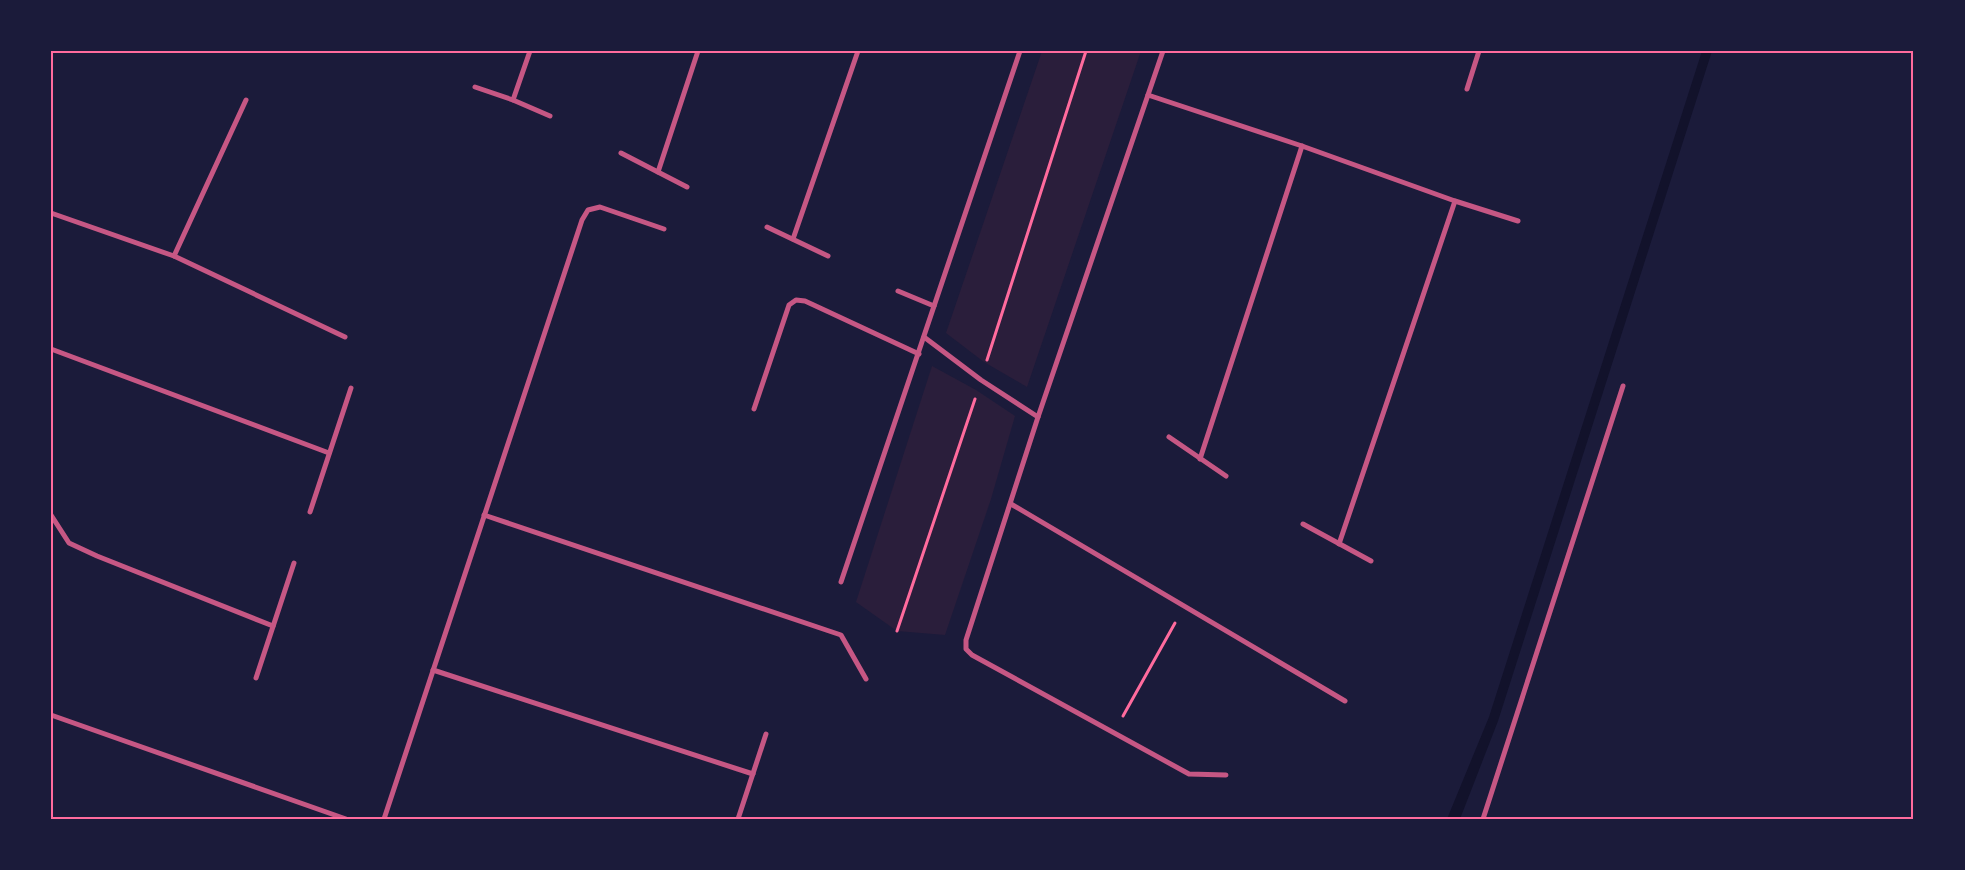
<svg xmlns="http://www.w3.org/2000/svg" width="1965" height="870" font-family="'Space Grotesk',sans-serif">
  <rect width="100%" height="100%" fill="#1b1b3a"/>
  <g fill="#2a1e3b">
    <polygon points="1042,51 1141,51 1027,387 984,362 946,333"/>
    <polygon points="932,366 976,390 1015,416 991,499 945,635 897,631 856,602"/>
  </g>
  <polygon fill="#12122b" points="1702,51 1712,51 1498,721 1460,819 1447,819 1489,717"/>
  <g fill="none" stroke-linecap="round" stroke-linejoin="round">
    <g stroke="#ff6b9d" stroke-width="3">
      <polyline points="987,360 1086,51"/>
      <polyline points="897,631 975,399"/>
      <polyline points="1123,716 1175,623"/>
    </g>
    <g stroke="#c65784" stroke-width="5">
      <polyline points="1163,51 1038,417 966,640 966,649 972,655 1189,774 1226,775"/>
      <polyline points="475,87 513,100 550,116"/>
      <polyline points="1467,89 1479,51"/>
      <polyline points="1148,95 1302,146 1455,201 1518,221"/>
      <polyline points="513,100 530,51"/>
      <polyline points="621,153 687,187"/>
      <polyline points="658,172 698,51"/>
      <polyline points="51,213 174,256 345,337"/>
      <polyline points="767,227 828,256"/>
      <polyline points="793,239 858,51"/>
      <polyline points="174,256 246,100"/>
      <polyline points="898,291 934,306"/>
      <polyline points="924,337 981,380 1038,417"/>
      <polyline points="51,349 329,453"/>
      <polyline points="754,409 789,305 796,300 805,301 919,354"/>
      <polyline points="1169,437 1226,476"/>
      <polyline points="1200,459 1302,146"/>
      <polyline points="1011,504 1345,701"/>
      <polyline points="310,512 351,388"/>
      <polyline points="51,515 69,543 97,556 273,626"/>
      <polyline points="484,515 841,635 866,679"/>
      <polyline points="1303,524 1371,561"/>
      <polyline points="1339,544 1455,201"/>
      <polyline points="841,582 1020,51"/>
      <polyline points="433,670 753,774"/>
      <polyline points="256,678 294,563"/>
      <polyline points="51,715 346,819"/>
      <polyline points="384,819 582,220 588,210 600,207 664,229"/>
      <polyline points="738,819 766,734"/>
      <polyline points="1483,819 1623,386"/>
    </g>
  </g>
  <rect width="1965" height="870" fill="none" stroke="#1b1b3a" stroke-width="105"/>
  <rect x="52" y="52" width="1860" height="766" fill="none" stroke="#ff6b9d" stroke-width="2"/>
</svg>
